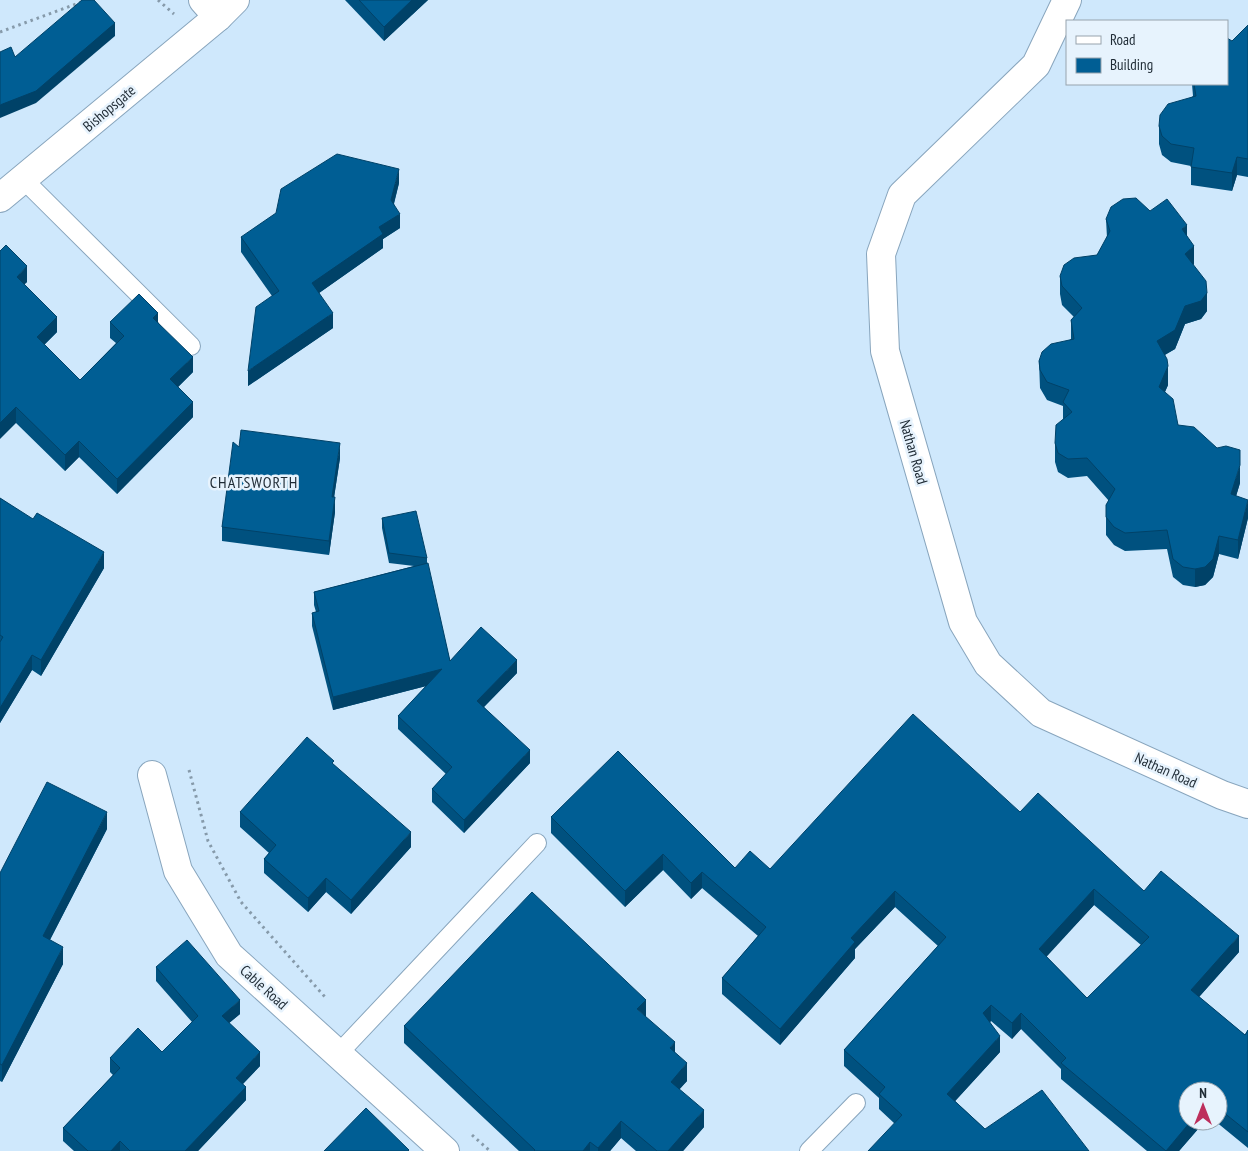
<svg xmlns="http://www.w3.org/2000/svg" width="1248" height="1151" font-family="'PT Sans Narrow',sans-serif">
  <rect width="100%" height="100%" fill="#cfe8fc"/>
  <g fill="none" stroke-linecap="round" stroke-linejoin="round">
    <defs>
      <g id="service">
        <polyline points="23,179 191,346"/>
        <polyline points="338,1054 537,843"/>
        <polyline points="809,1151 856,1103"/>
      </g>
      <g id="minor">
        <polyline points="203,0 218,17"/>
        <polyline points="1067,0 1036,65 902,195 881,254 885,351 963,622 988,664 1041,713 1222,795 1248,804"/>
        <polyline points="0,198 218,17 235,0"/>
        <polyline points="152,775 178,871 229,955 445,1151"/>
      </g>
    </defs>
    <use href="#service" stroke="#88a5bd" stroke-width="20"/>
    <use href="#minor" stroke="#88a5bd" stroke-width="30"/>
    <g stroke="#869aaa" stroke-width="3" stroke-dasharray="2.5 4" stroke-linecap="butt">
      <polyline points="158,0 174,14"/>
      <polyline points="0,32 87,0"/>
      <polyline points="189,770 208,841 241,902 325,997"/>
      <polyline points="472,1135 490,1151"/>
    </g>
    <use href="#service" stroke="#fff" stroke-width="18"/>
    <use href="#minor" stroke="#fff" stroke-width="28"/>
  </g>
  <g fill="#00517f" fill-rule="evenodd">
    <polygon points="345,0 428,0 384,41"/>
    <polygon points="1248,25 1248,177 1237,175 1232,191 1191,185 1191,166 1171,162 1162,155 1159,144 1159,126 1193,96 1192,84 1227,84 1232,41"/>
    <polygon points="399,183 394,204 400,228 383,239 383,248 319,293 333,328 248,386 272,296 241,252 241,237"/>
    <polygon points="1150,211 1187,236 1194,264 1193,265 1207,311 1201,319 1185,324 1175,349 1165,355 1168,385 1165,392 1178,425 1240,483 1236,496 1248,518 1238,559 1219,554 1213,577 1205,585 1195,587 1183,585 1173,577 1167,549 1125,551 1114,545 1106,535 1106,505 1109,501 1087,476 1068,478 1058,472 1055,462 1055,443 1063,420 1063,406 1047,400 1040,388 1039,361 1071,339 1071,320 1074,317 1062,305 1060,294 1060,276 1097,255 1107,238 1106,219"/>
    <polygon points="0,251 27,282 24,284 57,332 44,345 80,380 116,343 110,338 110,322 158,322 193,372 178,387 193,417 117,494 79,457 65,471 16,423"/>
    <polygon points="239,447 340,458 334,497 335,512 329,555 222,541 222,527"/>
    <polygon points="0,498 104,568 41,676 32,670 0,723"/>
    <polygon points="382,518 427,558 427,563 450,661 517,673 484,707 530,763 464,833 432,802 432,789 446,774 398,729 398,716 426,686 333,710 312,626 312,613 316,612 314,605 314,592 414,566 389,563 382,528"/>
    <polygon points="334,765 411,847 351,914 326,892 308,912 264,873 264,859 269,853 240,827 240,812"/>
    <path d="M1020 812 1239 952 1199 997 1245 1035 1248 1030V1148L1215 1121H1218V1091L1188 1121H1205L1179 1151H1147L1061 1079V1069L1021 1029 1012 1039 991 1021 990 1022 1000 1052 955 1101 985 1129 1089 1151 894 1123 879 1109V1098L844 1066V1050L938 946 895 907 855 949V958L780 1045 722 994V978L758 936 702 888 691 899 663 870 625 907 551 833V817L735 868 770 869ZM1094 905 1141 945 1087 998 1046 956Z"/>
    <polygon points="107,829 50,940 63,964 2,1082 0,1081 0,873"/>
    <polygon points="156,967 240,1014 229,1023 260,1066 243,1084 246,1100 198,1151 74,1151 63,1141 63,1128 113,1075 110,1072 110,1058 162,1052 192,1022 156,981"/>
    <polygon points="646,1017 675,1053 687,1081 679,1089 704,1127 683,1151 636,1151 621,1138 610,1151 519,1151 404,1043 404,1026"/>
  </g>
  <g fill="#004268">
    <polygon points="412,0 428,0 384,41 384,27"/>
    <polygon points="115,23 115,36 36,103 0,118 0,105"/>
    <polygon points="1237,157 1237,175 1232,191 1232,173"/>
    <polygon points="399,169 399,183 391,214 391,200"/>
    <polygon points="400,214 400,228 383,239 383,248 312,298 312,283 379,227"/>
    <polygon points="1187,225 1187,243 1182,229"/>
    <polygon points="1194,246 1194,264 1185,273 1185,254"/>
    <polygon points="27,266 27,282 17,292 17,277"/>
    <polygon points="1207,293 1207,311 1201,319 1185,324 1175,349 1157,359 1157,341 1185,306"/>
    <polygon points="158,313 158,328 153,318"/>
    <polygon points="333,313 333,328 248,386 248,371"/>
    <polygon points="57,317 57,332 37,352 37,337"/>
    <polygon points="193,357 193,372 170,395 170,379"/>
    <polygon points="1168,366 1168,385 1159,405 1159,387"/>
    <polygon points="193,402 193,417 117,494 117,479"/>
    <polygon points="16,407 16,423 0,439 0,423"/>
    <polygon points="79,441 79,457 65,471 65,455"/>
    <polygon points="340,443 340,458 332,511 332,497"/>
    <polygon points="1240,465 1240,483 1231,513 1231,494"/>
    <polygon points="335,497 335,512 329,555 329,541"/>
    <polygon points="1248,500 1248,518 1238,559 1238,540"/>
    <polygon points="1219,536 1219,554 1213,577 1205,585 1195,587 1195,569"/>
    <polygon points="104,552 104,568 41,676 41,660"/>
    <polygon points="32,655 32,670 0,723 0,708"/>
    <polygon points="517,660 517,673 477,714 477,701"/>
    <polygon points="442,669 442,682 333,710 333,697"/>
    <polygon points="530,750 530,763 464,833 464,820"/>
    <polygon points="107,812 107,829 43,953 43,936"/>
    <polygon points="411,832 411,847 351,914 351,900"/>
    <polygon points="663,854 663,870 625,907 625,891"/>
    <polygon points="702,872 702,888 691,899 691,883"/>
    <polygon points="326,878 326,892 308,912 308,898"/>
    <polygon points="1094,889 1094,905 1039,965 1039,949"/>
    <polygon points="895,891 895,907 855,949 855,958 780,1045 780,1029 851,938"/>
    <polygon points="1239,936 1239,952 1191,1006 1191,990"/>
    <polygon points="63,947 63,964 2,1082 2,1065"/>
    <polygon points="240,1000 240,1014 222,1029 222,1016"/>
    <polygon points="646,1000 646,1017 637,1009"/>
    <polygon points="991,1005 991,1021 983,1029 983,1013"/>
    <polygon points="1021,1013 1021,1029 1012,1039 1012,1023"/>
    <polygon points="1000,1036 1000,1052 947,1110 947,1094"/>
    <polygon points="675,1042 675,1059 670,1048"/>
    <polygon points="260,1052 260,1066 236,1091 236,1078"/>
    <polygon points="687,1063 687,1081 671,1099 671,1082"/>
    <polygon points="246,1087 246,1100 198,1151 185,1151"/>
    <polygon points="704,1110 704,1127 683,1151 668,1151"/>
    <polygon points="621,1121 621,1138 610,1151 598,1151 598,1148"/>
    <polygon points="1191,1121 1205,1121 1179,1151 1166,1151"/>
    <polygon points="120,1141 120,1151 111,1151"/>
    <polygon points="590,1142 590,1151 583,1151"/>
  </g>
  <g fill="#005e94" stroke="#004268" fill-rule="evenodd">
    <polygon points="82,0 94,0 115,23 36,91 0,105 0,52 11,47 15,57"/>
    <polygon points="359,0 412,0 384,27"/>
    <polygon points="1248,25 1248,159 1237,157 1232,173 1191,167 1194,148 1171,144 1162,136 1159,126 1160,115 1168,104 1196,96 1194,84 1227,84 1227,38 1232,41"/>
    <polygon points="337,154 399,169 391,200 400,214 379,227 383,234 312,283 333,313 248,371 256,307 279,291 241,237 276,213 281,189"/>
    <polygon points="1136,198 1150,211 1167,199 1187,225 1182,229 1194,246 1185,254 1206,281 1207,293 1201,301 1185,306 1175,330 1157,341 1167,359 1168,366 1159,387 1173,399 1178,425 1194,427 1217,448 1226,446 1240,450 1240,465 1231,494 1248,500 1238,540 1219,536 1213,559 1205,567 1195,569 1183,567 1173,559 1167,530 1125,533 1114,527 1106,517 1106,505 1115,489 1087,458 1068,459 1058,453 1055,443 1056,425 1072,412 1063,402 1069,390 1047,382 1040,370 1039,361 1042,352 1051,344 1074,339 1071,320 1082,308 1062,286 1060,276 1064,265 1074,258 1097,255 1110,231 1106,219 1111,207 1123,199"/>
    <polygon points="6,245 27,266 17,277 57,317 37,337 80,380 124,336 110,322 139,294 158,313 153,318 193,357 170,379 193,402 117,479 79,441 65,455 16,407 0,423 0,251"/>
    <polygon points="241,430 340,443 332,497 335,497 329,541 222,527 233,442 239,447"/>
    <polygon points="0,498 33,519 37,513 104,552 41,660 32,655 0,708 0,642 3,637 0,635"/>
    <polygon points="416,511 427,558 389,553 382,518"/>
    <polygon points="428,563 450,661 481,627 517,660 477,701 530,750 464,820 432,789 452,767 398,716 442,669 333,697 312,613 319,611 314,592"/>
    <path d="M913 714 1020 812 1038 793 1144 891 1161 871 1239 936 1191 990 1245 1035 1248 1030V1132L1218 1108V1091H1188V1121H1191L1166 1151 1061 1063 1066 1058 1021 1013 1012 1023 991 1005 983 1013 1000 1036 947 1094 985 1129 1042 1090 1089 1151H868L902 1115 879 1094 885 1087 844 1050 946 937 895 891 851 938 855 942 780 1029 722 978 766 927 702 872 691 883 663 854 625 891 551 817 618 751 735 868 750 851 770 869ZM1094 889 1149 937 1087 998 1039 949Z"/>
    <polygon points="307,737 334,761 332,763 411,832 351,900 326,878 308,898 264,859 276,845 240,812"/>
    <polygon points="47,782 107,812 43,936 63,947 2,1065 0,1064 0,873"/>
    <polygon points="532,892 646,1000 637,1009 675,1042 670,1048 687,1063 671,1082 704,1110 668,1151 657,1151 621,1121 598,1148 590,1142 583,1151 534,1151 535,1150 404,1026"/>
    <polygon points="187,940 240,1000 222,1016 260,1052 236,1078 246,1087 185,1151 130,1151 120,1141 111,1151 88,1151 63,1128 120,1068 110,1058 138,1028 162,1052 198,1016 156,967"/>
    <polygon points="366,1108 409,1150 408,1151 324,1151"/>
  </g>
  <g text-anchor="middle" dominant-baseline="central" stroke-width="5" stroke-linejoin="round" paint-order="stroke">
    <g font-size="15" fill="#1f2b35" stroke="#e7f3fd">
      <text transform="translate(109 108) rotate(-40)">Bishopsgate</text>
      <text transform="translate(914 452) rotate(74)">Nathan Road</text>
      <text transform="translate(1166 770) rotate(24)">Nathan Road</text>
      <text transform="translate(264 987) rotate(42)">Cable Road</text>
    </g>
    <g font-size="16" letter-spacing="1" fill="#1f2b35" stroke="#e7f3fd">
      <text x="254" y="482">CHATSWORTH</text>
    </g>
  </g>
  <rect x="1066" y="20" width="162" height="65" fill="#e7f3fd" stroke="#97a3ad"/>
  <rect x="1076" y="36" width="25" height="8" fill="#ffffff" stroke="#97a3ad"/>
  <text x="1110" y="45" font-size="15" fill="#1f2b35">Road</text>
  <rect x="1076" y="58" width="25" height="15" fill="#005e94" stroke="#97a3ad"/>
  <text x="1110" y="70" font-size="15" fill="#1f2b35">Building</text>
  <g transform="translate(1203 1106)"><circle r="24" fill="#e7f3fd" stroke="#97a3ad"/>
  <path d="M0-4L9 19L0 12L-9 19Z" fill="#bd2f5c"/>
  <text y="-8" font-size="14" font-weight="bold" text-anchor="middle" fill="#1f2b35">N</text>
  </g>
</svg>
